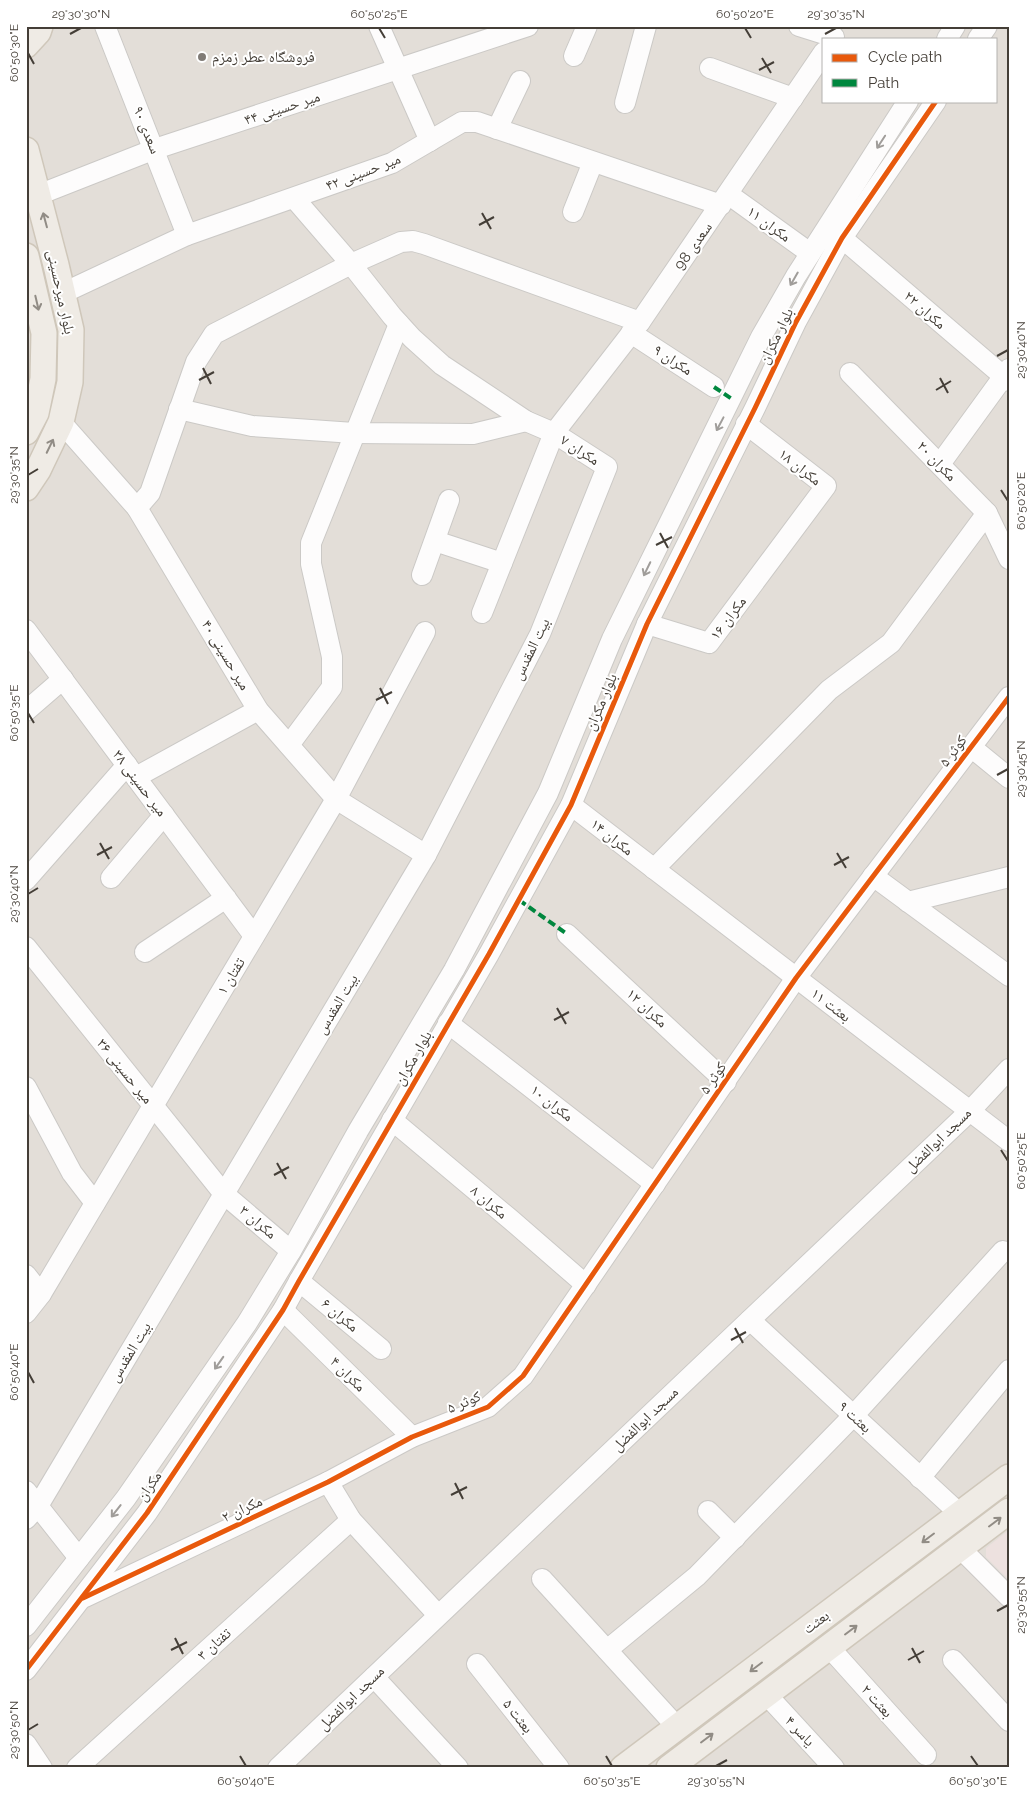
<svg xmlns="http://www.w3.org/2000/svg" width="1035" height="1794" font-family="Raleway,'Noto Naskh Arabic',sans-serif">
  <rect width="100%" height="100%" fill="#efedea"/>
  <path fill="#e3ded8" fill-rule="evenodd" d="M26 26H1009V1768H26ZM824 39H996V101H824Z"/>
  <polygon fill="#ede1df" points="1009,1530 1009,1580 986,1557 986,1548"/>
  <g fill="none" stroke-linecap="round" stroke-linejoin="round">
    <defs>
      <g id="minor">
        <polyline points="105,26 187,235"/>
        <polyline points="379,26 430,141"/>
        <polyline points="799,26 834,37"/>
        <polyline points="947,39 955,26"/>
        <polyline points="978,39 987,26"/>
        <polyline points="574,56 587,26"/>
        <polyline points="710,68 793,98"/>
        <polyline points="625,103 646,26"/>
        <polyline points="497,129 520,81"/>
        <polyline points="728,194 810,253"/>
        <polyline points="38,195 155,149 528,26"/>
        <polyline points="573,212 593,162"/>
        <polyline points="842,238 1009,381"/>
        <polyline points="63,293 187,235 392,163 462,122 477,122 721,205"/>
        <polyline points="631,333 714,387"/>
        <polyline points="850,373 987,513 1009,559"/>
        <polyline points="179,409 252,426 354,433 473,434 526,421"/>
        <polyline points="61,422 137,508 258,710 336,799 426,855"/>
        <polyline points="940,464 1009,369"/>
        <polyline points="137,508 150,493 196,362 214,334 351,264 401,242 413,241 424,244 640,322"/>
        <polyline points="435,541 502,563"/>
        <polyline points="422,575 449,500"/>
        <polyline points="482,613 554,433 640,322 824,52"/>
        <polyline points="647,624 709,643 826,486 746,424"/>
        <polyline points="26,630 254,936"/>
        <polyline points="26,711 63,679"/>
        <polyline points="289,745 332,687 332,657 311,564 311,543 399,324"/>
        <polyline points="971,747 1009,778"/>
        <polyline points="136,777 258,710"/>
        <polyline points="571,805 1009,1141"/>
        <polyline points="654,869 829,690 891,643 987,513"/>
        <polyline points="873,876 1009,976"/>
        <polyline points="111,878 164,815"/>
        <polyline points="26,880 127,765"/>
        <polyline points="908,902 1009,877"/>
        <polyline points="567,934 726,1082"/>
        <polyline points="26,947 224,1194 291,1251"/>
        <polyline points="145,952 226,898"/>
        <polyline points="448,1023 655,1184"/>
        <polyline points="26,1087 72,1173 95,1203"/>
        <polyline points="392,1120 510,1219 586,1285"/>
        <polyline points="26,1275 41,1294"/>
        <polyline points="299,1281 381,1349"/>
        <polyline points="283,1310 412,1437"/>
        <polyline points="26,1313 41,1294 336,799 425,632"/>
        <polyline points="750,1320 960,1514"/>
        <polyline points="920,1478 1009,1370"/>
        <polyline points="328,1482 351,1520 438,1615"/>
        <polyline points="26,1491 79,1558"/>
        <polyline points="708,1511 735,1538"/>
        <polyline points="26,1519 38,1506 426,855 540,634 607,467 554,433 526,421 442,365 412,338 392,316 351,264 294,198"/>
        <polyline points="960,1548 1009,1597"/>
        <polyline points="542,1579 677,1727"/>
        <polyline points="85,1597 328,1482 412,1437 488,1407 523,1376 796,978 1009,697"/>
        <polyline points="26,1626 126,1498 247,1323 291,1251 358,1131 454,970 548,793 612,639 761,337 796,276 908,101"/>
        <polyline points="829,1647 926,1755"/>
        <polyline points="607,1650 697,1576 853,1416 1003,1251"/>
        <polyline points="953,1660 1009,1721"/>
        <polyline points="477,1664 559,1768"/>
        <polyline points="26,1670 147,1513 283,1310 299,1281 489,954 571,805 647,624 755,408 796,322 842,238 936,101"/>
        <polyline points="374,1677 458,1768"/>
        <polyline points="766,1694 834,1768"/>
        <polyline points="26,1744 42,1768"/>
        <polyline points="77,1768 351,1520"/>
        <polyline points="278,1768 970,1111 1009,1069"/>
      </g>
      <g id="major">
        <polyline points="26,45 38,32 40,26"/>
        <polyline points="26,150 56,265 71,330 70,382 61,422 38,470 26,488"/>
        <polyline points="26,256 44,333 43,379 36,413 26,432"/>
        <polyline points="623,1768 1009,1477"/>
        <polyline points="669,1768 1009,1511"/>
      </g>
    </defs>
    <use href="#minor" stroke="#cbc9c6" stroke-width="22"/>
    <use href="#major" stroke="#cfc7ba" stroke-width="28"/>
    <use href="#minor" stroke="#fdfcfc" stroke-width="20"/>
    <use href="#major" stroke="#efebe5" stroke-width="25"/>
    <g stroke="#00873e" stroke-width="4" stroke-dasharray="8 4" stroke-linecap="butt">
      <polyline points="714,387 732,399"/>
      <polyline points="519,900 567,934"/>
    </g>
    <defs>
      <g id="cycleway">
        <polyline points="83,1598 328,1482 412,1437 488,1407 523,1376 796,978 1009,697"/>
        <polyline points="26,1670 147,1513 283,1310 299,1281 489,954 571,805 647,624 755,408 796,322 842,238 936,101"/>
      </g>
    </defs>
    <use href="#cycleway" stroke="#fff" stroke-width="8"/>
    <use href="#cycleway" stroke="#e8590c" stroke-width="5"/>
  </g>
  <defs><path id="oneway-shaft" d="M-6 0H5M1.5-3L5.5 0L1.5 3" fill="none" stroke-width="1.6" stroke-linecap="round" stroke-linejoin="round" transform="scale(1.25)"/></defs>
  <g stroke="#a09d9a">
    <use href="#oneway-shaft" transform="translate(881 142) rotate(123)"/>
    <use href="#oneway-shaft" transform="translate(794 279) rotate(120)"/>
    <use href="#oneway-shaft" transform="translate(720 424) rotate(118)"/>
    <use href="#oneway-shaft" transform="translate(647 569) rotate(116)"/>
    <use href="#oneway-shaft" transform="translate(219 1363) rotate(125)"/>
    <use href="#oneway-shaft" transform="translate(116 1511) rotate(128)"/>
  </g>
  <g stroke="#918c85">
    <use href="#oneway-shaft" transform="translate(45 220) rotate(-105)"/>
    <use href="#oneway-shaft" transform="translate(37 303) rotate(77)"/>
    <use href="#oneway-shaft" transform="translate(50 446) rotate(-64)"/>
    <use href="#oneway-shaft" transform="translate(995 1522) rotate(-37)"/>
    <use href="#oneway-shaft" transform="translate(928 1538) rotate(143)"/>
    <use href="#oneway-shaft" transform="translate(851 1630) rotate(-37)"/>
    <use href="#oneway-shaft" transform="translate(756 1667) rotate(143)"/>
    <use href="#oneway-shaft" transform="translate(707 1738) rotate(-37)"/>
  </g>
  <path fill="none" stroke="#443e37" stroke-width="2" d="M379 28 385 38M745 28 751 38M70 34 81 28M825 34 836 28M28 53 34 64M762 58 771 73M759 70 774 62M482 213 491 229M479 225 494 217M997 356 1008 350M203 368 211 384M940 378 948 393M199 380 214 372M936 390 951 381M28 475 38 469M1001 490 1008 501M660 533 668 548M656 545 672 537M380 688 388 704M376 700 392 692M28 713 34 723M997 775 1008 769M100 843 109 859M837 853 846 868M97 855 112 847M834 865 849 857M28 894 38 888M557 1008 566 1024M554 1020 569 1012M1001 1150 1008 1161M277 1163 286 1179M274 1175 289 1167M735 1328 743 1343M731 1340 746 1332M28 1372 34 1383M455 1483 463 1499M451 1495 467 1487M997 1611 1008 1605M175 1638 183 1654M912 1648 920 1663M171 1650 187 1642M908 1660 924 1651M28 1730 38 1724M240 1756 246 1766M606 1756 612 1766M971 1756 978 1766M716 1766 727 1760"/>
  <circle fill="#807b76" stroke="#fff" stroke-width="2" cx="202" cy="57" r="5"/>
  <g text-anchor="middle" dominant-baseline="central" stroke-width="4" stroke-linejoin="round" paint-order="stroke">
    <g font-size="15" fill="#443e37" stroke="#fff" text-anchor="start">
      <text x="212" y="57">فروشگاه عطر زمزم</text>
    </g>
    <g font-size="15" fill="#443e37" stroke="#fff">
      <text transform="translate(282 108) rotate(-18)">میر حسینی ۴۴</text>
      <text transform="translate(147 130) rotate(68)">سعدی ۹۰</text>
      <text transform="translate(363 172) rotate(-21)">میر حسینی ۴۲</text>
      <text transform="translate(769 224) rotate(36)">مکران ۱۱</text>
      <text transform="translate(693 246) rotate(-55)">سعدی 98</text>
      <text transform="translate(61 292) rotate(78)">بلوار میرحسینی</text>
      <text transform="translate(925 310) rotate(41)">مکران ۲۲</text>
      <text transform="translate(776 336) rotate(-64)">بلوار مکران</text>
      <text transform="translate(673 360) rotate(33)">مکران ۹</text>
      <text transform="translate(580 450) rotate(33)">مکران ۷</text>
      <text transform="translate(937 461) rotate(46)">مکران ۲۰</text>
      <text transform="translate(800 467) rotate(38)">مکران ۱۸</text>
      <text transform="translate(728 618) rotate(-53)">مکران ۱۶</text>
      <text transform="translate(531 649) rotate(-64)">بیت المقدس</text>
      <text transform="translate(226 655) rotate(59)">میر حسینی ۴۰</text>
      <text transform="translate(601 702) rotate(-67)">بلوار مکران</text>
      <text transform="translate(953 751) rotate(-53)">کوثر ۵</text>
      <text transform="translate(140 783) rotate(53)">میر حسینی ۳۸</text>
      <text transform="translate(612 837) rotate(38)">مکران ۱۴</text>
      <text transform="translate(231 976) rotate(-59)">تفتان ۱</text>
      <text transform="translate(337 1004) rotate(-59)">بیت المقدس</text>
      <text transform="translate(831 1005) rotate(37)">بعثت ۱۱</text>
      <text transform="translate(647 1008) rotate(43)">مکران ۱۲</text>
      <text transform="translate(413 1058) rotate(-60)">بلوار مکران</text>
      <text transform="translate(125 1071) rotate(51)">میر حسینی ۳۶</text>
      <text transform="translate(713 1078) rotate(-56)">کوثر ۵</text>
      <text transform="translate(552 1103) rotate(38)">مکران ۱۰</text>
      <text transform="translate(938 1140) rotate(-44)">مسجد ابوالفضل</text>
      <text transform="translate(489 1202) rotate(40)">مکران ۸</text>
      <text transform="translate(258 1222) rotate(40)">مکران ۳</text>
      <text transform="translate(340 1315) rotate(40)">مکران ۶</text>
      <text transform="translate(130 1352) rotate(-59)">بیت المقدس</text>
      <text transform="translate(348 1374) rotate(45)">مکران ۴</text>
      <text transform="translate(464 1402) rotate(-23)">کوثر ۵</text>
      <text transform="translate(855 1417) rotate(43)">بعثت ۹</text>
      <text transform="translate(645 1419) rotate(-44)">مسجد ابوالفضل</text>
      <text transform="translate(149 1486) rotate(-56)">مکران</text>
      <text transform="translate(242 1509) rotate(-25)">مکران ۲</text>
      <text transform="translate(816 1622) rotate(-37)">بعثت</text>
      <text transform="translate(214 1644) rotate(-42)">تفتان ۳</text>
      <text transform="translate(351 1698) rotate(-44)">مسجد ابوالفضل</text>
      <text transform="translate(877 1701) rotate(48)">بعثت ۲</text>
      <text transform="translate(518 1716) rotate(52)">بعثت ۵</text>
      <text transform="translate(800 1731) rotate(47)">یاسر ۴</text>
    </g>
  </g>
  <rect width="1035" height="1794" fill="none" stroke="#ffffff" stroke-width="55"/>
  <rect x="822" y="38" width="175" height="65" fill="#ffffff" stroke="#b4b2af"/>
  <rect x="832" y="54" width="25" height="8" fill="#e8590c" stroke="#b4b2af"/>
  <text x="868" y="62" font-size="15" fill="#443e37">Cycle path</text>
  <rect x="832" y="79" width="25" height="8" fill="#00873e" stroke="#b4b2af"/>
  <text x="868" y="88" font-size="15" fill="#443e37">Path</text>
  <rect x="28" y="28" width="980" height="1738" fill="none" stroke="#443e37" stroke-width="2"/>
  <g font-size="12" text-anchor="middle" fill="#443e37">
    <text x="81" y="18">29°30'30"N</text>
    <text x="379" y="18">60°50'25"E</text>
    <text x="745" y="18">60°50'20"E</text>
    <text x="836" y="18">29°30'35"N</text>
    <text transform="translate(14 53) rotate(-90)" y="4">60°50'30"E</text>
    <text transform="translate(1021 350) rotate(-90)" y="4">29°30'40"N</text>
    <text transform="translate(14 475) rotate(-90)" y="4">29°30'35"N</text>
    <text transform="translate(1021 501) rotate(-90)" y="4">60°50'20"E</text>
    <text transform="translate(14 713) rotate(-90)" y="4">60°50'35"E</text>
    <text transform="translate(1021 769) rotate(-90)" y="4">29°30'45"N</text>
    <text transform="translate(14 894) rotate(-90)" y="4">29°30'40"N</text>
    <text transform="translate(1021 1161) rotate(-90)" y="4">60°50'25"E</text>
    <text transform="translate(14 1372) rotate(-90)" y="4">60°50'40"E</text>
    <text transform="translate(1021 1605) rotate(-90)" y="4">29°30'55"N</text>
    <text transform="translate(14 1730) rotate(-90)" y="4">29°30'50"N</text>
    <text x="246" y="1785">60°50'40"E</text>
    <text x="612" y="1785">60°50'35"E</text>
    <text x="716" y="1785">29°30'55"N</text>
    <text x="978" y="1785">60°50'30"E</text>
  </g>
</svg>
